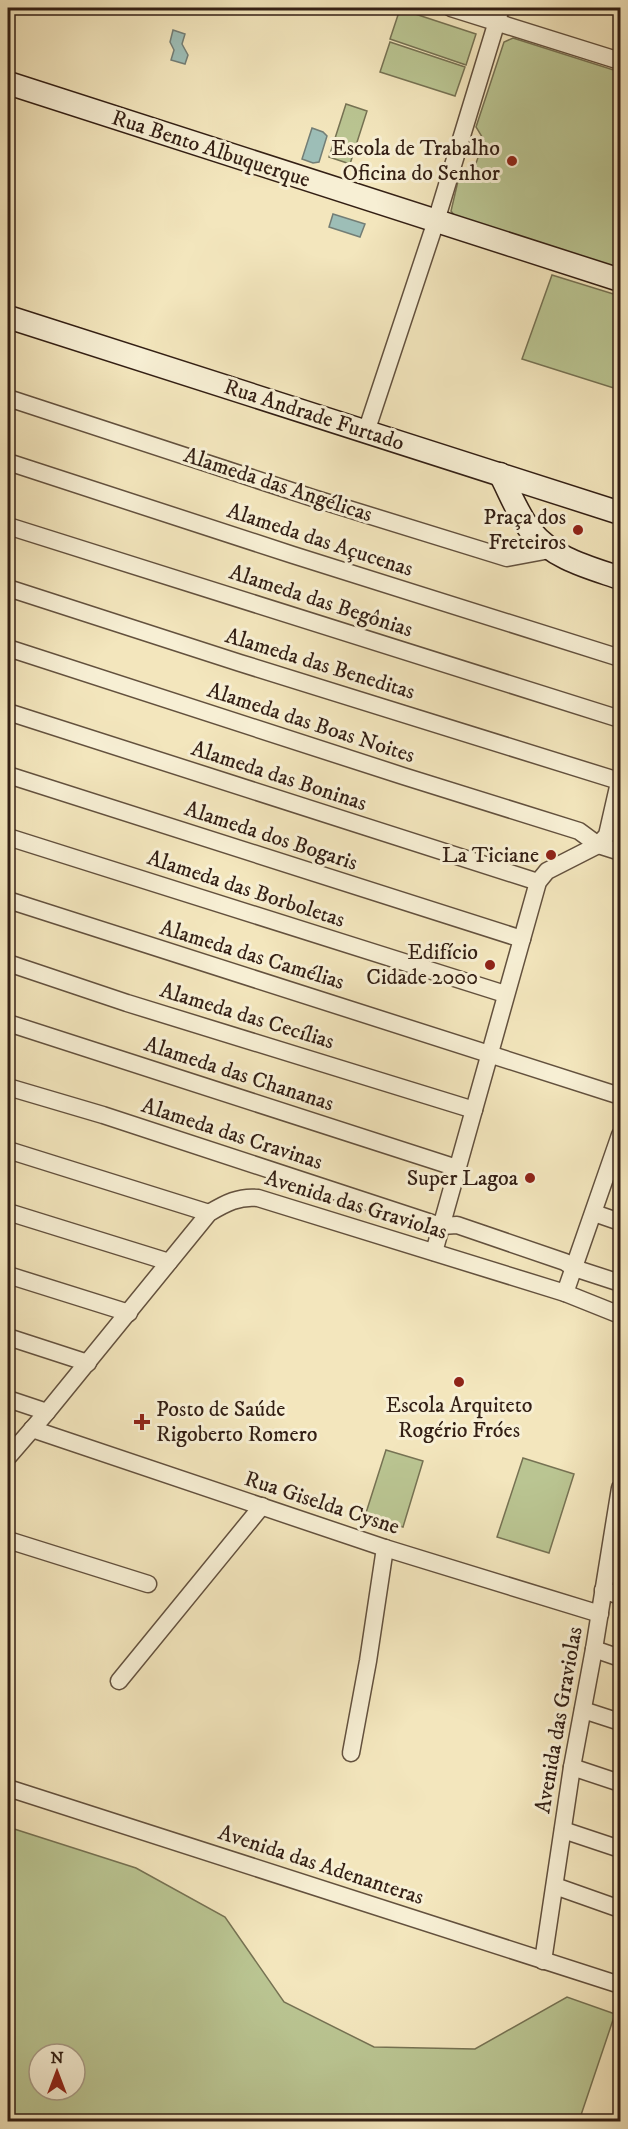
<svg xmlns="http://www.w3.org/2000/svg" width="628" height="2129" font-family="'IM FELL DW Pica',serif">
  <rect width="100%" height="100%" fill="#f3e6bd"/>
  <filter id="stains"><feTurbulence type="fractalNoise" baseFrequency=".00333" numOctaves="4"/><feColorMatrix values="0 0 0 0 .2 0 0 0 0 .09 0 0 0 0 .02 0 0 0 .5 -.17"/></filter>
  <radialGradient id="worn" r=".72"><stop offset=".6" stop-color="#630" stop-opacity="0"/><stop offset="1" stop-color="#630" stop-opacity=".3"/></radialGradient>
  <g fill="#bac592" stroke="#767253" stroke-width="1.5" fill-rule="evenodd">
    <polygon points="400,9 476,34 466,65 390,39"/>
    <polygon points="513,38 620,72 620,270 454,215 451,211 458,181 472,175 484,140 476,127 504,42"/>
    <polygon points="390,42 465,67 455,96 380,72"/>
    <polygon points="346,104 367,111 350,164 329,157"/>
    <polygon points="552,275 620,296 620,390 522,359"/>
    <polygon points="386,1450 423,1461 403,1527 365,1516"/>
    <polygon points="523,1458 574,1474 549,1553 497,1537"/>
    <path d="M8 1827 136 1868 225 1917 284 2002 374 2047 475 2049 567 1997 615 2014 579 2121H8ZM39 2054H75V2090H39Z"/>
  </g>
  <g fill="#9dbeb7" stroke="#737e76" stroke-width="1.5">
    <polygon points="173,30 185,34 182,44 188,55 185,64 171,60 174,50 170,42"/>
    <polygon points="312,128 323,132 327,136 319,162 313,163 302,159"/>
    <polygon points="333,214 365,224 360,237 329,227"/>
  </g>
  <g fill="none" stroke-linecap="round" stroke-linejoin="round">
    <defs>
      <g id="street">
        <polyline points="451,8 620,61"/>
        <polyline points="8,398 313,498 507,558 550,550"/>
        <polyline points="366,432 436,221 501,8"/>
        <polyline points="8,462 293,555 620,658"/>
        <polyline points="8,526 620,719"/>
        <polyline points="8,588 240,663 619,781"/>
        <polyline points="8,648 403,776 579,831 598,845 620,852"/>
        <polyline points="8,712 538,882"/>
        <polyline points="8,775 522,939"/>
        <polyline points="8,837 505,994"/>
        <polyline points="8,900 620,1096"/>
        <polyline points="8,963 127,1003 474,1110"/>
        <polyline points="8,1023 457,1168"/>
        <polyline points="8,1087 103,1115 441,1226 457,1225 565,1262 574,1268 620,1283"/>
        <polyline points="8,1150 209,1213"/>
        <polyline points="8,1212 169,1262"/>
        <polyline points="594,1213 620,1222"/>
        <polyline points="434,1252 538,882 547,871 598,845 607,835 620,778"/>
        <polyline points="8,1275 129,1313"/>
        <polyline points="565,1293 620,1135"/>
        <polyline points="8,1337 88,1363"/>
        <polyline points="8,1399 47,1412"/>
        <polyline points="32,1429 385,1548 600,1614"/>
        <path d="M8 1457 47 1412 209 1213C226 1203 239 1196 258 1198L565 1293 620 1315"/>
        <polyline points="8,1540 148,1584"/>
        <polyline points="603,1590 620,1596"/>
        <polyline points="594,1649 620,1658"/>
        <polyline points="119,1681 262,1506"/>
        <polyline points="583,1710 620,1722"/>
        <polyline points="351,1753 368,1661 385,1548"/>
        <polyline points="572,1767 620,1783"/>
        <polyline points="8,1788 620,1985"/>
        <polyline points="563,1830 620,1849"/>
        <polyline points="555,1886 620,1909"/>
        <polyline points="543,1961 572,1767 594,1649 620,1488"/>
      </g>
      <g id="secondary">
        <polyline points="8,83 620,280"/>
        <polyline points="8,317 620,513"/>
        <path d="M500 474C510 493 518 515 531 531 554 559 588 567 620 578"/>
      </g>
    </defs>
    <use href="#street" stroke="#63513e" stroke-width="19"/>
    <use href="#secondary" stroke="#331f14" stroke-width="25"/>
    <use href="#street" stroke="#f7efd4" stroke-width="16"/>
    <use href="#secondary" stroke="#f7efd4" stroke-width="22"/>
  </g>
  <g fill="#8f2418" stroke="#f7efd4" stroke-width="2">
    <circle cx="512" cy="161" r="6"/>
    <circle cx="578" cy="530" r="6"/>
    <circle cx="551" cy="855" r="6"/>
    <circle cx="490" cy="965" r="6"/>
    <circle cx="530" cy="1178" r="6"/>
    <circle cx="459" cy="1382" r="6"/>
    <path d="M139 1413h6v6h6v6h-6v6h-6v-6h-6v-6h6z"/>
  </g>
  <g text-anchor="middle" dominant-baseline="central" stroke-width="6" stroke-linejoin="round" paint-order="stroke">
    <g font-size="22" fill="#331f14" stroke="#f7efd4" text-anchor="end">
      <text x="500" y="148">Escola de Trabalho<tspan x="500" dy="25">Oficina do Senhor</tspan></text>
      <text x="566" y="517">Praça dos<tspan x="566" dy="25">Freteiros</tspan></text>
      <text x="539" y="855">La Ticiane</text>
      <text x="478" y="952">Edifício<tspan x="478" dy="25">Cidade 2000</tspan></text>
      <text x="518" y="1178">Super Lagoa</text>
      <text x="459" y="1405" text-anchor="middle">Escola Arquiteto<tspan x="459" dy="25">Rogério Fróes</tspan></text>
      <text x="156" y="1409" text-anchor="start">Posto de Saúde<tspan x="156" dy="25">Rigoberto Romero</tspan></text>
    </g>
    <g font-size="22" fill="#331f14" stroke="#f7efd4">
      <text transform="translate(211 149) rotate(18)">Rua Bento Albuquerque</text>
      <text transform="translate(314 415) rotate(18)">Rua Andrade Furtado</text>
      <text transform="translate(278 485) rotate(18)">Alameda das Angélicas</text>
      <text transform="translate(320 540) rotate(18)">Alameda das Açucenas</text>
      <text transform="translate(321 601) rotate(18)">Alameda das Begônias</text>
      <text transform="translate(320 664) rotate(17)">Alameda das Beneditas</text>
      <text transform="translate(311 723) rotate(18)">Alameda das Boas Noites</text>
      <text transform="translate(279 776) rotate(18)">Alameda das Boninas</text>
      <text transform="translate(271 836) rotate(18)">Alameda dos Bogaris</text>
      <text transform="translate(246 889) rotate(18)">Alameda das Borboletas</text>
      <text transform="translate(252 955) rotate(17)">Alameda das Camélias</text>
      <text transform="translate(247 1016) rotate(17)">Alameda das Cecílias</text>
      <text transform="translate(239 1074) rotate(18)">Alameda das Chananas</text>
      <text transform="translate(232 1134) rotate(18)">Alameda das Cravinas</text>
      <text transform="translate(356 1205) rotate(17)">Avenida das Graviolas</text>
      <text transform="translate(322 1503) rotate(18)">Rua Giselda Cysne</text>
      <text transform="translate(559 1720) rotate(-80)">Avenida das Graviolas</text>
      <text transform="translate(321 1865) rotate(18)">Avenida das Adenanteras</text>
    </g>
  </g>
  <rect width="628" height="2129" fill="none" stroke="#f3e6bd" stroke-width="30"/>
  <rect x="9" y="9" width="610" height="2111" fill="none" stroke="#331f14" stroke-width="3"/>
  <rect x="15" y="15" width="598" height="2099" fill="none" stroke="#331f14" stroke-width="1.5"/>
  <g transform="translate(57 2072)"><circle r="28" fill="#f7efd4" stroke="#a99c87" stroke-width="1.5"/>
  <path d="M0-4.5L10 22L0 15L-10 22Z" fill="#8f2418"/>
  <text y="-9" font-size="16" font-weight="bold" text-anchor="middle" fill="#331f14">N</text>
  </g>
  <rect width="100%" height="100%" filter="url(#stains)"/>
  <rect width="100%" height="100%" fill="url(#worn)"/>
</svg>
